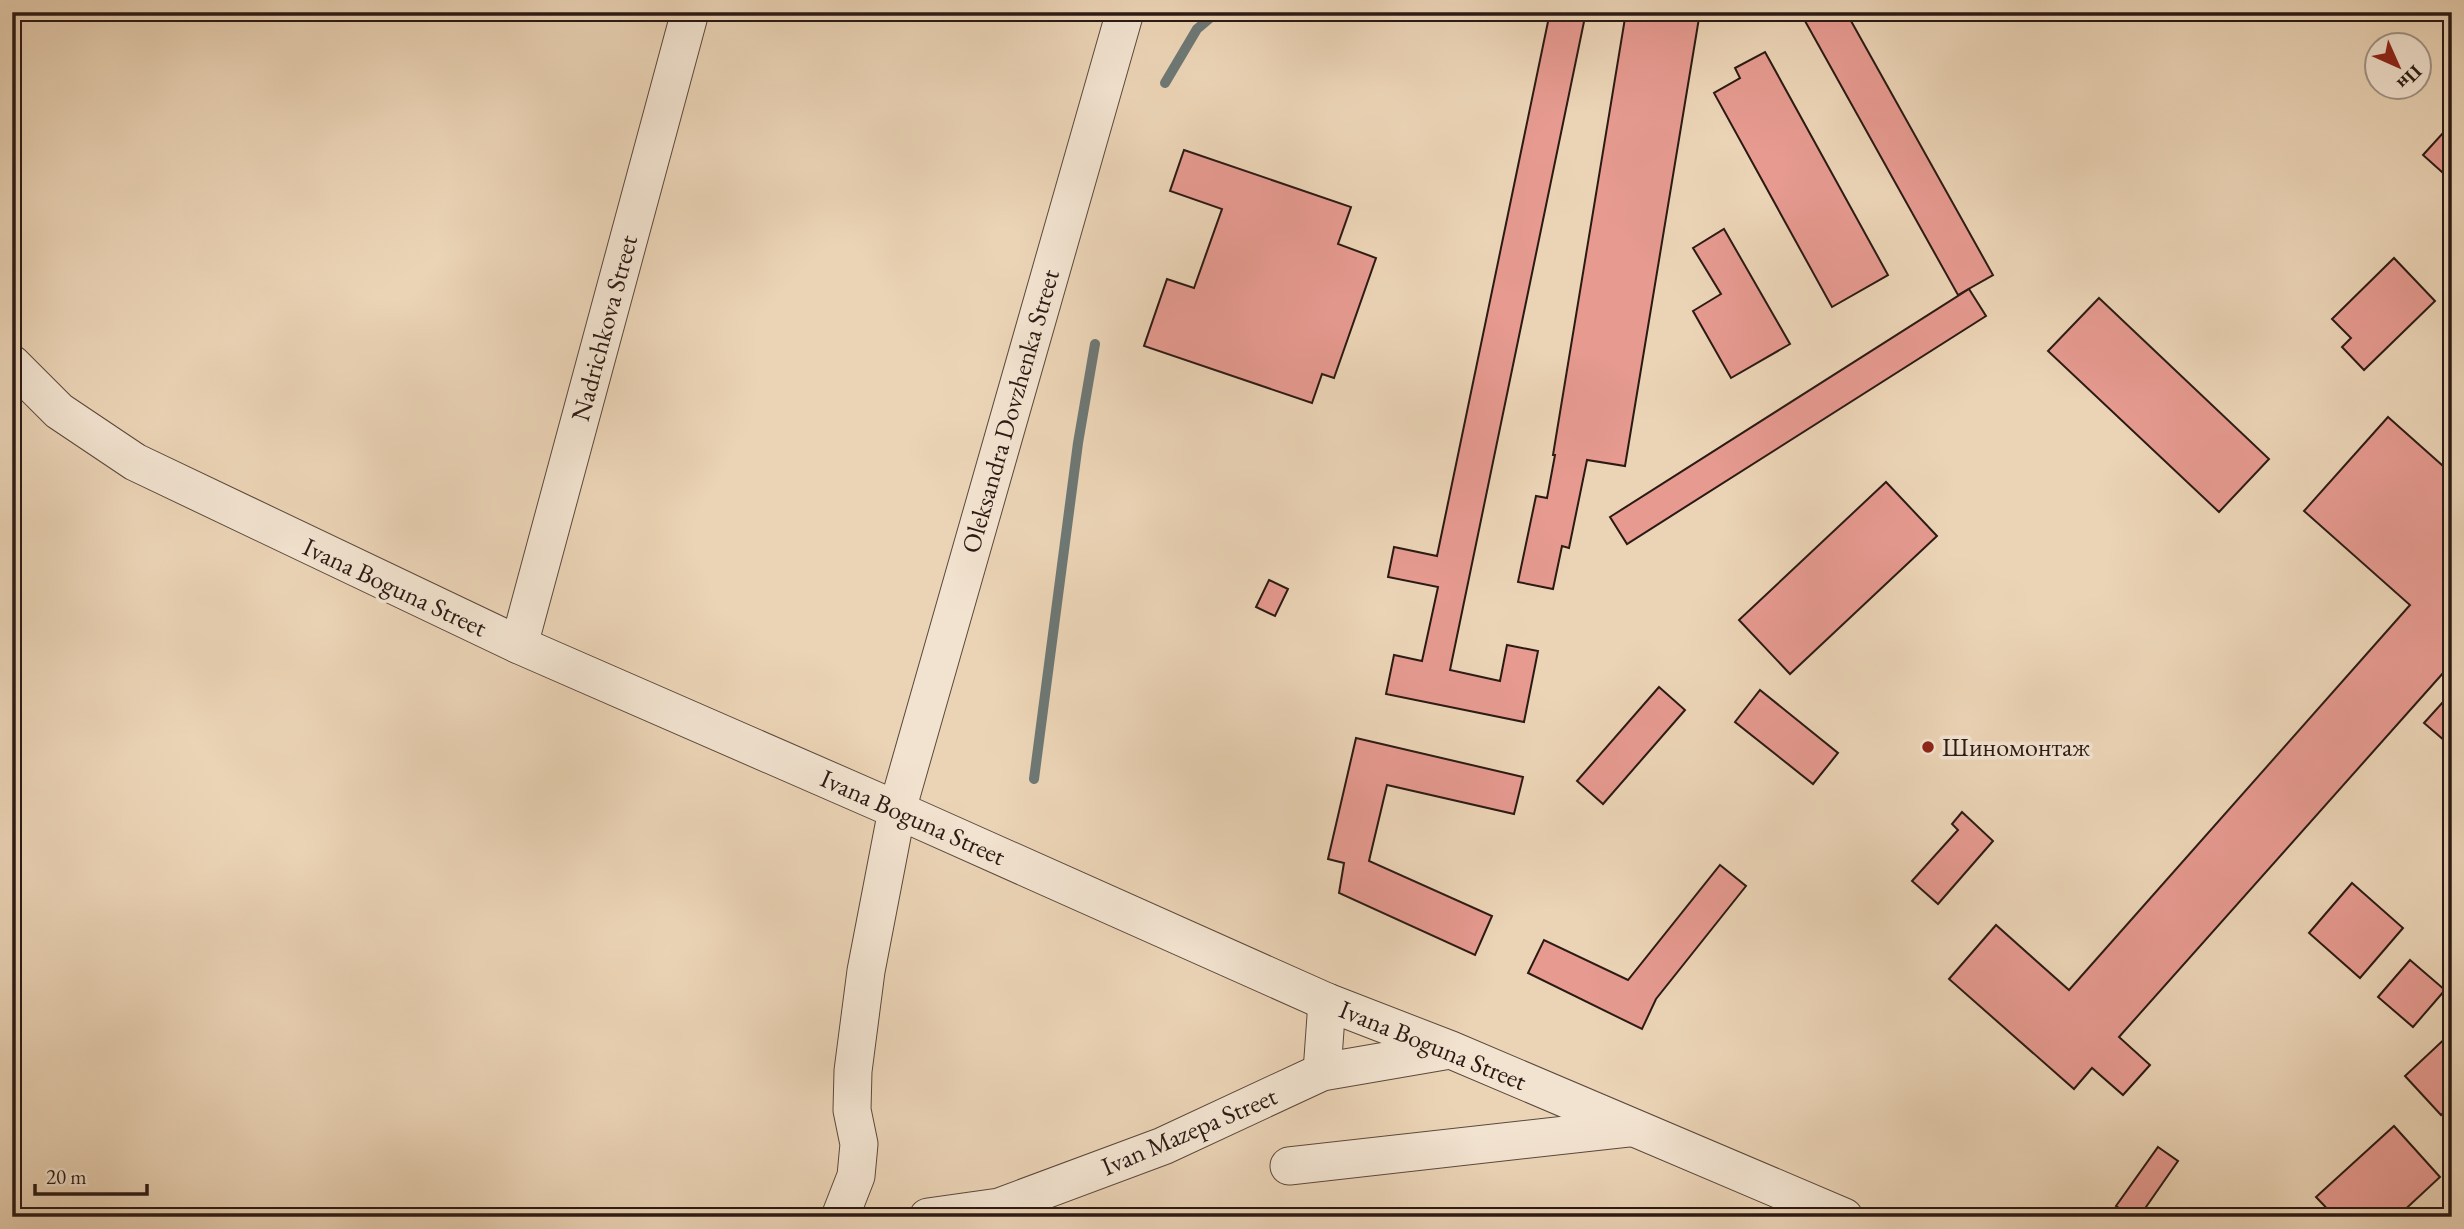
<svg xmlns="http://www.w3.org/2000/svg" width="2464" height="1229" font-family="'EB Garamond',serif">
  <rect width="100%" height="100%" fill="#ebd4b6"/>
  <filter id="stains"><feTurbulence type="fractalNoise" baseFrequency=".00286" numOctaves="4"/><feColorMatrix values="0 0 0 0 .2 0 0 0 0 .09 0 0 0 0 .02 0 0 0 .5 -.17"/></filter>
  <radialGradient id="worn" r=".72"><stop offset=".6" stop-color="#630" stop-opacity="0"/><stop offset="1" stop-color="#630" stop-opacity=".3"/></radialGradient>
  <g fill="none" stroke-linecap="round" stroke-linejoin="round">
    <g stroke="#6e7875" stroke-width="10">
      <polyline points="1165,83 1197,29 1217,12"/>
      <polyline points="1034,779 1078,443 1095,344"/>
    </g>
  </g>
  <g fill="#e69a90" stroke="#2b1a14" stroke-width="2">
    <polygon points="1550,12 1586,12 1450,670 1500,681 1507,645 1538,651 1524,722 1386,694 1394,655 1422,661 1438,587 1388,577 1394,547 1437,556"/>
    <polygon points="1626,12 1700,12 1625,466 1587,460 1569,548 1562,546 1553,589 1518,582 1536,496 1547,498 1555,455 1553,455"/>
    <polygon points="1800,12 1846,12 1993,275 1958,295"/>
    <polygon points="1765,52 1888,275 1832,307 1714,93 1740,78 1735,68"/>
    <polygon points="2452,123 2452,181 2423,155"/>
    <polygon points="1184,150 1351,207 1338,244 1376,258 1334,378 1322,374 1312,403 1144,346 1167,279 1194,288 1222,209 1170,191"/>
    <polygon points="1724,229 1790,344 1731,378 1693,311 1721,294 1693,248"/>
    <polygon points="2394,258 2435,301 2364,370 2342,347 2351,338 2332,319"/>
    <polygon points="1969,289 1986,316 1627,544 1610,517"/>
    <polygon points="2099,298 2269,459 2219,512 2048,351"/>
    <polygon points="2388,417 2452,474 2452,663 2119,1037 2150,1065 2123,1095 2092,1068 2074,1089 1949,979 1996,925 2069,990 2410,605 2304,511"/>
    <polygon points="1886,482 1937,536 1790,674 1739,620"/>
    <polygon points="1269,580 1288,589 1275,616 1256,607"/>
    <polygon points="1659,687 1685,710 1603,804 1577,781"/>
    <polygon points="1760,690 1838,753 1813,784 1735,722"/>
    <polygon points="2452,692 2452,747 2424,723"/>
    <polygon points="1356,738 1523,777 1514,814 1387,785 1369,861 1492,916 1475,955 1339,893 1344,863 1328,859"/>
    <polygon points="1962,812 1993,841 1938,904 1912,881 1958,830 1952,824"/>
    <polygon points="1720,865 1746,886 1656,999 1642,1029 1528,973 1544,940 1628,980"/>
    <polygon points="2352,883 2403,928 2360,978 2309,933"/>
    <polygon points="2410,960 2445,990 2413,1027 2378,997"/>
    <polygon points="2452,1032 2452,1082 2445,1088 2452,1095 2452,1105 2441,1115 2405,1076"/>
    <polygon points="2394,1126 2440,1177 2397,1217 2335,1217 2316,1197"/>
    <polygon points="2158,1147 2178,1161 2139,1217 2132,1217 2116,1206"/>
  </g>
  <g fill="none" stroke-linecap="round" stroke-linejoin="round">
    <defs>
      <g id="minor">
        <polyline points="12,364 59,411 135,462 519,645 897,810 1327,1002 1451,1050 1844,1217"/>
        <polyline points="519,645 690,12"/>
        <polyline points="1322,1072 1327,1002"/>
        <polyline points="1289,1166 1628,1128"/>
        <polyline points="840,1217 856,1176 859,1144 852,1110 853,1071 866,971 897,810 1125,12"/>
        <polyline points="928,1217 999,1207 1163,1146 1322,1072 1450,1050"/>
      </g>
    </defs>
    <use href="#minor" stroke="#5b483c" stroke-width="39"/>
    <use href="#minor" stroke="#f2e3d0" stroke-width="37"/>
  </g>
  <circle fill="#8f2418" stroke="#f2e3d0" stroke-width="2.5" cx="1928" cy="747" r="7"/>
  <g text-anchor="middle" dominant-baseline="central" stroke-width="7" stroke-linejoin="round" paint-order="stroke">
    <g font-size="26" fill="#2b1a14" stroke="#f2e3d0">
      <text transform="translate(604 328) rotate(-75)">Nadrichkova Street</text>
      <text transform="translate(1010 411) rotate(-74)">Oleksandra Dovzhenka Street</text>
      <text transform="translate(395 587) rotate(25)">Ivana Boguna Street</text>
      <text transform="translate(913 817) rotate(24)">Ivana Boguna Street</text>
      <text transform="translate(1433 1045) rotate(22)">Ivana Boguna Street</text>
      <text transform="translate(1189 1131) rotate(-23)">Ivan Mazepa Street</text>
    </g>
    <g font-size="26" fill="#2b1a14" stroke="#f2e3d0" text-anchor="start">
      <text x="1942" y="747">Шиномонтаж</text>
    </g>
  </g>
  <rect width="2464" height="1229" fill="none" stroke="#ebd4b6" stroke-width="42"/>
  <rect x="14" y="14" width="2436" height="1201" fill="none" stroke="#2b1a14" stroke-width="3.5"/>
  <rect x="21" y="21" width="2422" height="1187" fill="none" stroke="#2b1a14" stroke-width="2"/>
  <g transform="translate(2398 66) rotate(135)"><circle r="33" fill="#f2e3d0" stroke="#a29385" stroke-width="2"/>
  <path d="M0-5L12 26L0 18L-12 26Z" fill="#8f2418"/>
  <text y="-10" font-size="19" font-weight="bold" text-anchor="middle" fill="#2b1a14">Пн</text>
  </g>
  <path d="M35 1184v10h112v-10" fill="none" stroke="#2b1a14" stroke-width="3.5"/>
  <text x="46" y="1184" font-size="21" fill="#2b1a14" stroke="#f2e3d0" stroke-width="5" paint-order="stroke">20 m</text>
  <rect width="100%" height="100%" filter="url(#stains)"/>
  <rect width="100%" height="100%" fill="url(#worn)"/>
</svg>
